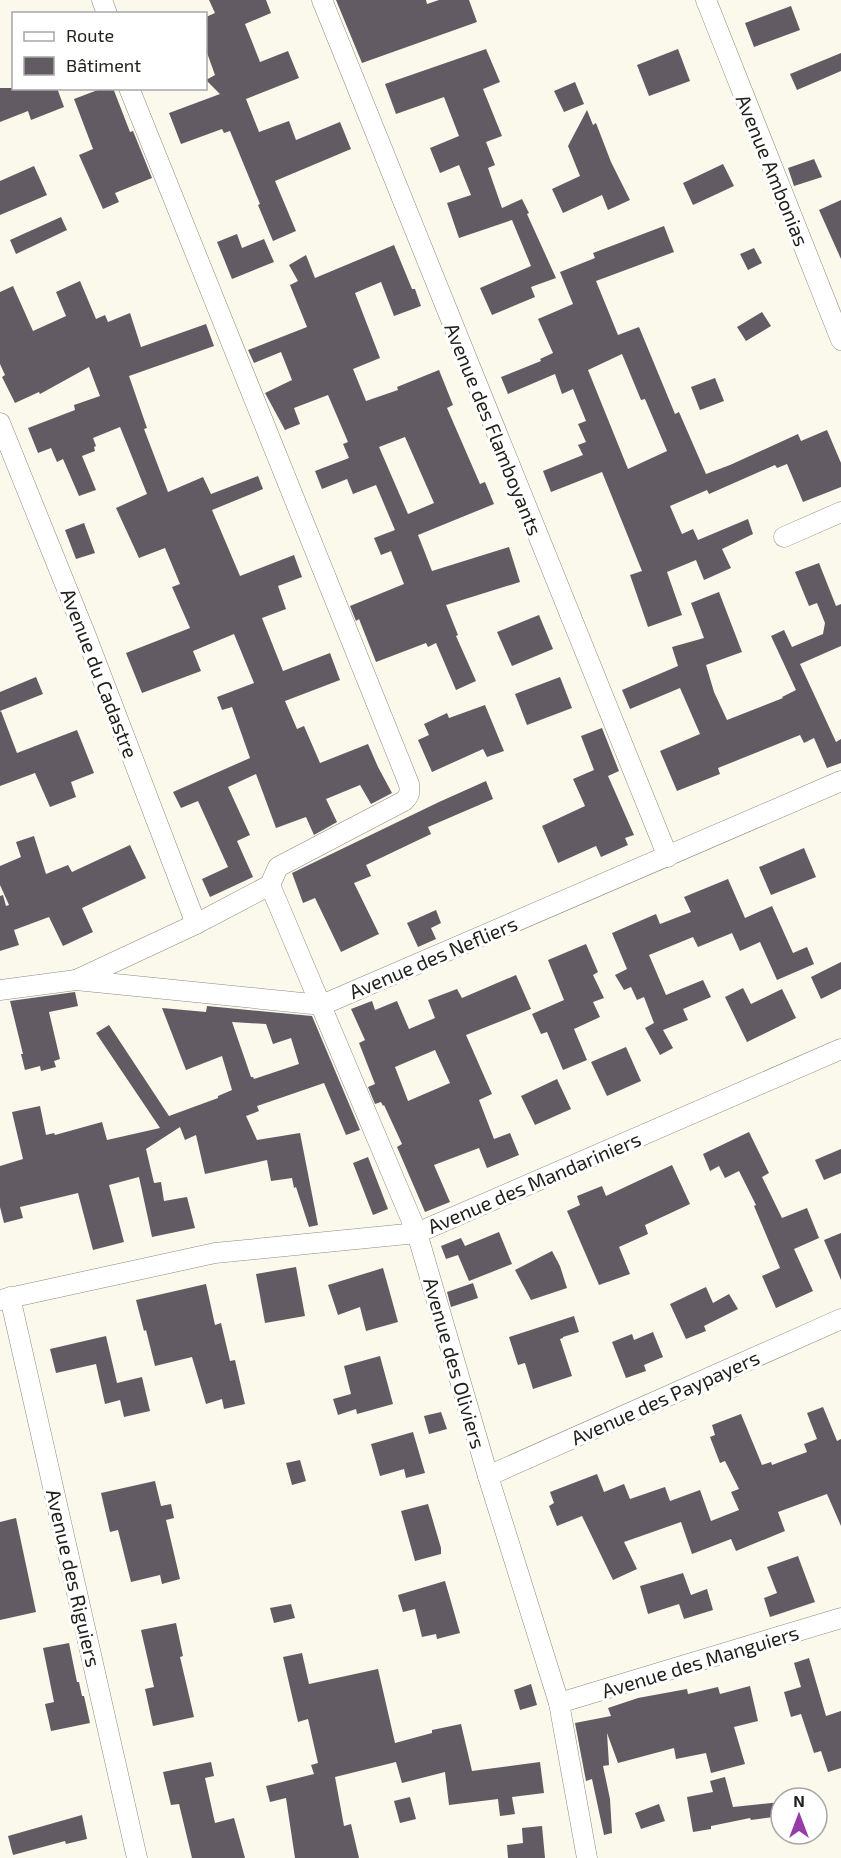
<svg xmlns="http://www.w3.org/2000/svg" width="841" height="1858" font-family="'Exo 2',sans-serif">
  <rect width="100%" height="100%" fill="#faf9ec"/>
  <g fill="#625b64" fill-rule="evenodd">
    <polygon points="209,0 266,0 271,13 245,24 260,62 288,51 299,78 246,99 259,132 289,121 296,140 340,122 351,149 275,181 296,231 273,241 258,205 260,204 230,131 224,133 222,129 181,144 169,113 220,94 206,80 215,75 206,50 206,17 215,13"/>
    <polygon points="336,0 426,0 427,4 439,0 469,0 477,22 362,63"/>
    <polygon points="791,6 800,30 754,47 745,23"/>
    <polygon points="486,49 500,82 483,89 502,136 486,142 495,165 488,168 502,208 522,199 529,213 527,214 556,278 531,287 535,297 492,315 480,288 531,266 512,220 459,238 447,203 471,195 459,165 440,173 430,148 459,136 444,97 396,114 385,84"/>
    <polygon points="678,49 690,81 649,96 637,65"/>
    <polygon points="841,53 841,71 797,90 790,74"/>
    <polygon points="575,82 584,104 564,112 554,91"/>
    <polygon points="0,88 57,88 64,107 31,120 28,111 0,122"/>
    <polygon points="103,88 113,88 130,132 133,131 152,178 115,193 119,202 103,209 79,155 93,149 74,99"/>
    <polygon points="587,110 593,125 596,123 611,162 630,200 608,210 602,195 563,213 552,189 580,176 568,146"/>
    <polygon points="814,159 822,177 794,186 788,168"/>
    <polygon points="723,164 734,186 693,205 683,183"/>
    <polygon points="34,166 47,195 0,215 0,181"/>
    <polygon points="841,200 841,259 819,210"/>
    <polygon points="61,217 67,230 16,254 10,240"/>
    <path d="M664 226 674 252 596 281 618 335 639 327 675 414 679 412 706 474 730 465 798 434 801 441 827 430 841 463V487L803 502 787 464 777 468 775 465 709 494 707 490 670 506 682 534 693 529 698 540 748 519 753 534 722 549 731 568 704 580 696 560 667 572 682 615 648 627 630 575 642 571 602 472 551 492 543 471 583 455 578 445 586 442 578 424 586 421 573 389 562 394 555 374 508 394 501 377 541 361 540 359 553 353 538 319 573 304 560 272 595 258 593 253ZM622 354 641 400 645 399 667 451 628 469 588 370Z"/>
    <polygon points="237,234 242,248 264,239 274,262 232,279 217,242"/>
    <path d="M394 245 412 289H415L421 306 394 316 381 282 355 293 380 358 353 369 366 401 398 390 397 387 439 370 453 405 447 408 480 484 485 482 494 504 418 535 432 571 509 547 520 582 446 605 458 635 456 636 476 681 456 690 436 643 428 647 426 643 376 662 359 619 356 621 350 606 404 584 391 551 381 555 374 538 395 530 376 485 353 494 347 479 322 489 315 471 349 458 343 444 348 442 328 395 294 408 300 424 285 430 265 393 292 380 281 352 254 363 248 350 307 327 290 285 298 281 289 265 306 255 315 278ZM405 437 434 503 408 514 379 447Z"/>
    <polygon points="754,248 762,263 748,270 740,254"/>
    <polygon points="80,281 96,319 105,315 108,322 130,313 141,347 206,324 214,346 129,376 147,428 144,429 168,492 203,477 211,494 258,476 263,489 212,510 240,576 294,555 302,577 278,586 286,609 262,618 283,671 330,653 340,680 285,701 297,729 304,726 320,763 368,744 378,767 392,793 371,804 360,785 326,799 337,822 314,835 306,817 276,828 256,774 228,787 250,835 237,841 253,877 210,897 202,879 228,867 198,801 181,808 173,792 250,758 232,707 222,710 217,697 254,683 234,634 193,651 201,671 142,693 126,653 190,628 172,587 180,584 165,548 139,558 116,508 147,494 120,427 93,438 96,446 94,447 95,451 82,456 96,490 79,496 63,459 57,462 51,448 38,453 28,428 75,410 74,405 100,396 89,367 40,394 39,392 15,403 2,377 5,375 0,364 0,292 13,286 33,331 66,316 56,292"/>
    <polygon points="762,312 771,326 746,341 737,327"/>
    <polygon points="715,378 724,401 700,410 691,387"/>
    <polygon points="84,523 95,553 76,559 65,530"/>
    <polygon points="819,563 836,606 841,604 841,646 800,664 836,742 841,739 841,763 827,768 814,738 804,743 800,735 718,768 720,774 677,791 660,751 700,734 680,688 630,709 622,690 678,666 672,647 704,638 691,603 719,592 742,652 706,665 714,692 727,720 783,698 782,697 796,690 771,636 784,630 792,647 823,634 825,623 817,603 809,606 795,572"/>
    <polygon points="539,615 553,649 512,666 497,632"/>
    <polygon points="36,677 43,694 0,711 0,692"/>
    <polygon points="560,677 572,708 527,725 515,694"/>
    <polygon points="485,705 504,751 487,757 483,749 432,772 418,740 429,735 424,724 447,713 449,718"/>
    <polygon points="1,711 17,753 77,730 94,773 71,782 76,797 50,807 35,773 0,786 0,712"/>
    <polygon points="602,728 619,771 608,776 634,835 625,838 628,845 601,857 596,846 558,863 542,826 585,806 573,779 594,770 581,736"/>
    <polygon points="486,781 493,799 428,827 431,834 366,865 371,876 354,883 379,934 341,952 315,898 303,903 292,873 439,802"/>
    <polygon points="34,836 46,874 68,865 72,872 130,845 146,878 82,908 93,932 63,946 49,917 14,930 19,945 0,951 0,896 3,895 6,906 9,905 0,885 0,866 21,857 16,842"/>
    <polygon points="804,848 816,877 771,895 759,867"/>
    <polygon points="728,879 745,918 772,906 793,953 807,947 814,964 777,980 760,942 740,951 732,933 698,947 693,937 649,955 666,995 703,980 711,997 683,1009 688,1020 663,1030 673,1048 660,1055 645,1028 654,1023 644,997 637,1000 631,987 624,990 615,975 627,969 612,933 656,914 660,924 691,912 684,897"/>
    <polygon points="436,910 441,923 431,928 436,939 418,947 407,923"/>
    <polygon points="586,944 598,972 593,975 604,998 593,1002 600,1017 574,1029 587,1060 563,1070 547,1032 541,1034 532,1014 564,1000 548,960"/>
    <polygon points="841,962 841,989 821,999 811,977"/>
    <path d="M516 975 531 1009 466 1035 492 1094 479 1100 494 1139 510 1133 519 1155 487 1168 479 1148 434 1165 450 1202 425 1212 397 1147 402 1144 384 1105 383 1106 381 1102 375 1104 368 1087 375 1084 359 1043 365 1040 351 1009 372 1001 375 1010 397 1001 409 1029 435 1018 428 1000 457 989 462 998ZM435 1050 450 1083 408 1101 395 1067Z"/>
    <polygon points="743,988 751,1004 782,989 796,1018 747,1042 725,997"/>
    <polygon points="75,992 78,1006 49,1012 60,1059 54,1061 56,1067 41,1071 40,1066 25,1070 21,1054 23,1054 10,1001"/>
    <path d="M207 1006 312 1016 360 1130 346 1135 324 1083 257 1106 259 1111 246 1116 257 1140 300 1133 318 1225 309 1227 296 1187 294 1188 292 1178 271 1181 267 1160 205 1174 196 1135 185 1140 180 1127 146 1149 154 1183 161 1182 164 1201 187 1197 195 1228 152 1237 139 1177 109 1185 124 1242 93 1250 78 1193 20 1207 23 1218 4 1223 0 1207V1166L23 1159 12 1112 40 1106 46 1135 54 1133 55 1135 102 1122 107 1140 160 1128 96 1033 109 1025 169 1116 218 1098V1096L232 1090 222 1056 186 1070 162 1008 206 1012ZM232 1022 266 1024 273 1044 291 1038 299 1064 254 1079 253 1077H251Z"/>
    <polygon points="626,1047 641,1081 607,1096 591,1062"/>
    <polygon points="557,1079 571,1109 535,1125 521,1096"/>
    <polygon points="749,1132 769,1173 762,1177 782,1218 807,1208 819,1238 794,1249 813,1291 776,1308 762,1276 780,1268 754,1206 756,1205 739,1171 725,1178 719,1166 710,1171 703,1154"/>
    <polygon points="841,1149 841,1173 824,1180 815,1160"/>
    <polygon points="368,1157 388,1209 373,1215 353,1163"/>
    <polygon points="672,1165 690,1204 645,1225 648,1234 619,1247 630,1274 599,1285 567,1211 580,1205 577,1196 602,1186 606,1196"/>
    <polygon points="499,1232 512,1264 469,1281 458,1255 446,1259 441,1246 461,1238 465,1246"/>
    <polygon points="841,1233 841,1280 824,1240"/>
    <polygon points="552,1251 560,1266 567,1288 531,1300 515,1270"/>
    <polygon points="296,1267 305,1316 265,1323 256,1274"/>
    <polygon points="383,1268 398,1322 366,1331 360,1307 338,1315 328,1285"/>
    <polygon points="473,1283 478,1298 451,1307 447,1292"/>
    <polygon points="206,1284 215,1325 221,1323 230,1361 235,1360 245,1404 224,1409 222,1399 206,1404 192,1357 155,1366 146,1330 144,1331 136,1300"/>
    <polygon points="706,1287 713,1303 729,1294 738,1309 704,1326 706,1331 686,1339 670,1304"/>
    <polygon points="574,1316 579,1332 563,1337 563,1338 560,1339 572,1376 533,1389 525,1363 518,1365 509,1337"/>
    <polygon points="653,1332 663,1357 644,1365 646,1371 626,1378 612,1342 632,1334 634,1340"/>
    <polygon points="106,1336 117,1383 142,1377 150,1411 124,1417 120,1400 105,1404 96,1364 56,1373 50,1349"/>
    <polygon points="380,1356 393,1404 357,1414 356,1409 338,1415 333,1399 351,1394 344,1366"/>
    <polygon points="823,1407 837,1441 841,1439 841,1526 827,1494 778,1512 785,1531 736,1551 731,1539 692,1554 681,1522 624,1542 637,1569 613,1580 582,1516 557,1526 549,1506 554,1503 550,1492 597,1474 604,1492 624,1484 630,1499 665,1487 670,1501 700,1490 711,1521 739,1510 731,1492 739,1489 725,1461 720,1463 710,1437 715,1435 712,1425 741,1414 762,1465 771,1462 772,1465 807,1452 804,1444 817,1439 807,1413"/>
    <polygon points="441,1412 447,1429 429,1434 424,1416"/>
    <polygon points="413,1432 425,1473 406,1478 404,1469 380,1476 371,1444"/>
    <polygon points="300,1460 306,1481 292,1485 286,1463"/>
    <polygon points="155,1481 161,1506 171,1504 174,1518 166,1520 180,1579 162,1584 160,1575 131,1582 118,1530 110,1532 101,1493"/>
    <polygon points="428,1504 441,1548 441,1554 415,1561 401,1511"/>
    <polygon points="16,1518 36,1612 0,1620 0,1522"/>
    <polygon points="798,1556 815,1602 770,1617 764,1598 777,1593 767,1567"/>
    <polygon points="683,1573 691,1595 707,1589 713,1610 684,1619 679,1604 648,1614 640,1586"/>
    <polygon points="445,1581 460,1633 437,1639 436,1634 422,1637 415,1609 403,1612 398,1595"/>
    <polygon points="291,1604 295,1618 274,1623 270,1608"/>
    <polygon points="176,1623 183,1656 180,1657 194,1717 153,1726 145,1689 154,1687 141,1630"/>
    <polygon points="69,1643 77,1682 79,1682 82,1696 84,1696 90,1723 51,1731 45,1704 54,1702 43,1648"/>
    <polygon points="302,1653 309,1684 378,1669 395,1743 432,1733 432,1730 461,1724 472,1771 540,1762 544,1793 512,1797 515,1814 500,1816 498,1799 449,1805 445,1772 402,1783 396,1762 335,1777 344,1826 351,1824 359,1858 295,1858 286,1798 270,1802 266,1786 314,1774 311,1765 318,1763 308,1719 298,1722 283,1657"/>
    <polygon points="809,1658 826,1716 841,1711 841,1768 828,1772 821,1751 814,1753 801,1714 791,1717 784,1692 801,1687 794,1663"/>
    <polygon points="531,1684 537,1705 520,1710 514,1690"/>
    <polygon points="750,1686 758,1721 734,1727 745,1764 711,1773 706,1753 676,1759 674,1748 618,1763 607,1733 609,1765 603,1766 610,1799 612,1833 604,1835 592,1779 586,1781 575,1723 611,1716 608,1708 638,1698 687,1689 688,1694 718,1687 720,1694"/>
    <polygon points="211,1762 214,1776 205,1778 215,1823 234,1818 245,1858 192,1858 179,1804 171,1805 163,1772"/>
    <polygon points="725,1777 733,1807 781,1802 781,1816 751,1820 750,1818 711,1826 711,1829 693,1832 687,1797 713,1792 710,1781"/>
    <polygon points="410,1797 416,1819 400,1823 394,1801"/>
    <polygon points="659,1804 665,1821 641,1829 635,1813"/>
    <polygon points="82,1815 87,1839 66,1844 65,1841 13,1855 8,1836"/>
    <polygon points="542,1826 545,1858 508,1858 507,1845 523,1843 522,1828"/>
  </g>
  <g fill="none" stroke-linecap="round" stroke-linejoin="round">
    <defs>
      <g id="minor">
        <polyline points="102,0 107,14"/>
        <polyline points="322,0 668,857"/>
        <polyline points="706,0 841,340"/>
        <polyline points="0,423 86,636 196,924"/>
        <polyline points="784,537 841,512"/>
        <polyline points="270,885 417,1233 488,1476 559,1703 587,1858"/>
        <path d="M76 980 196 924 270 885 278 867 404 801C410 795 410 792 409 784L129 88"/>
        <polyline points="0,990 76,980 322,1005 841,781"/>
        <polyline points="10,1297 137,1858"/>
        <polyline points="0,1300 215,1253 417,1233 841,1049"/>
        <polyline points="488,1476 841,1319"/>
        <polyline points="559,1703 841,1618"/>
      </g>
    </defs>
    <use href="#minor" stroke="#8c8b7f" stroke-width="21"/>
    <use href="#minor" stroke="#fff" stroke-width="20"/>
  </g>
  <g text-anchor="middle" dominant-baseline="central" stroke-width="6" stroke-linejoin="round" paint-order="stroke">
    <g font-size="20" fill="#22221d" stroke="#fff">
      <text transform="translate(773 170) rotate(68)">Avenue Ambonias</text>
      <text transform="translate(494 429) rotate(68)">Avenue des Flamboyants</text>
      <text transform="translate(100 673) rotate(69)">Avenue du Cadastre</text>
      <text transform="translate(433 957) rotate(-23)">Avenue des Nefliers</text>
      <text transform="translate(534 1182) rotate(-23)">Avenue des Mandariniers</text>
      <text transform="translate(455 1363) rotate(74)">Avenue des Oliviers</text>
      <text transform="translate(665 1397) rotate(-24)">Avenue des Paypayers</text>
      <text transform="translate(74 1578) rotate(77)">Avenue des Riguiers</text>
      <text transform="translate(700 1661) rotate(-17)">Avenue des Manguiers</text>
    </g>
  </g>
  <rect x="12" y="12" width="195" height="78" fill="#ffffff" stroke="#a7a7a5" stroke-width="1.5"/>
  <rect x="24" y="32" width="30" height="9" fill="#ffffff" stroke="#a7a7a5" stroke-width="1.5"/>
  <text x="66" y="42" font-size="18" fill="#22221d">Route</text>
  <rect x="24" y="57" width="30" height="18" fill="#625b64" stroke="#a7a7a5" stroke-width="1.5"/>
  <text x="66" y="72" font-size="18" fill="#22221d">Bâtiment</text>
  <g transform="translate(799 1816)"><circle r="28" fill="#ffffff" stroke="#a7a7a5" stroke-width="1.5"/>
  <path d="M0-4.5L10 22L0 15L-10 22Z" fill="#963ca8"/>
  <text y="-9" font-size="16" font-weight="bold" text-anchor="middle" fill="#22221d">N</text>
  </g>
</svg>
